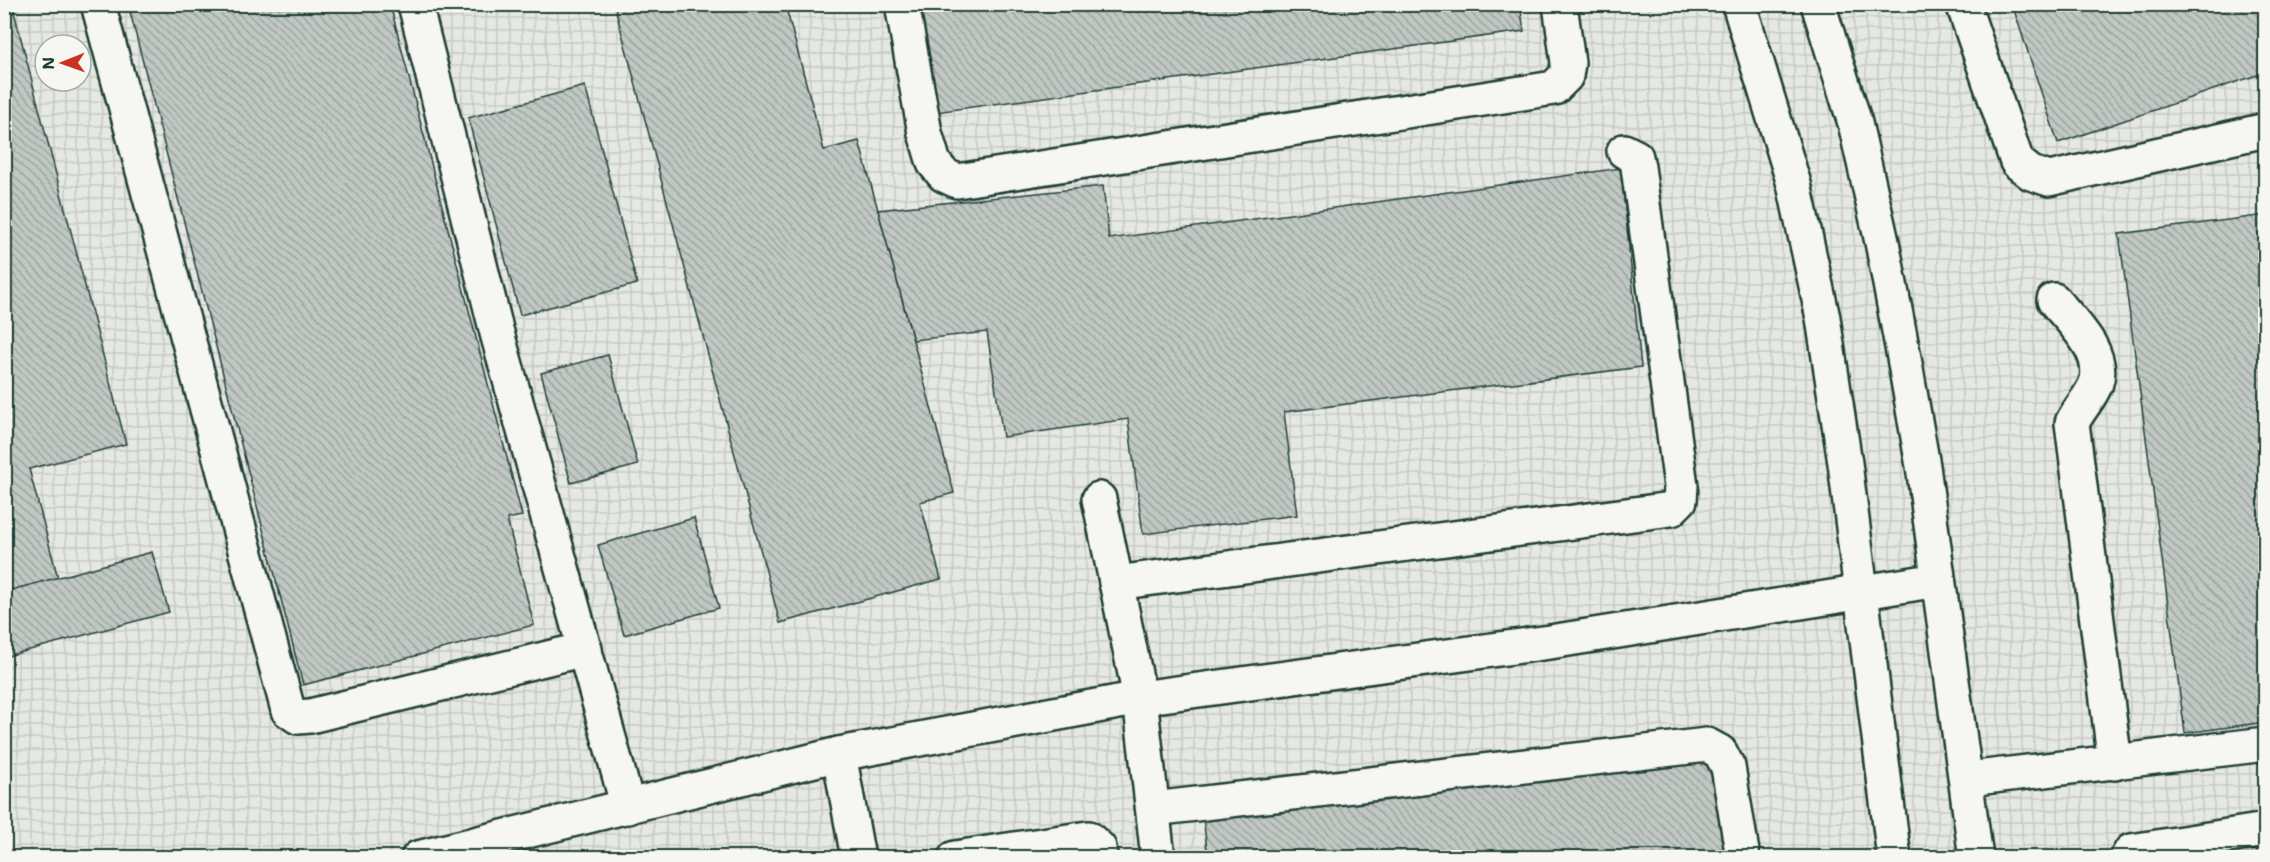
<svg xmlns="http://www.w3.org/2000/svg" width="2270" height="862" font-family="'Shantell Sans',sans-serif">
  <defs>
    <pattern id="industrial-grid" width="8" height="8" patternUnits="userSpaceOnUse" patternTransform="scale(1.5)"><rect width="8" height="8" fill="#e6e8e4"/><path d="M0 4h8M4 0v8" fill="none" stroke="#c5c8c4"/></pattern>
    <pattern id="building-back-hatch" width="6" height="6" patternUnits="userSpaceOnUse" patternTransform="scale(1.5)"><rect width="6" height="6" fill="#c1c8c3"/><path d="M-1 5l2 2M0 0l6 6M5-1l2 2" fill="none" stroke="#9ca49f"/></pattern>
  </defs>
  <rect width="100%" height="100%" fill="#f6f6f2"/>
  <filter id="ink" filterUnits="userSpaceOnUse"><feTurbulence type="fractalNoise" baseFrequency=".0167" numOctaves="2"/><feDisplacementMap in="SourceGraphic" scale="12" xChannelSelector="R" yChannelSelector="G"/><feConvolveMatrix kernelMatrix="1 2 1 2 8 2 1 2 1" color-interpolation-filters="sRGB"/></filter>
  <g filter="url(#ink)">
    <path fill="url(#industrial-grid)" fill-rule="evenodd" d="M4 5H2265V857H5ZM45 45H81V81H45Z"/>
    <g fill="url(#building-back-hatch)" stroke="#1f3d34" stroke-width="1.5">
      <polygon points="4,4 12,4 126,444 29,469 58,578 4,592"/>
      <polygon points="128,4 390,4 522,516 507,519 534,625 303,685"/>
      <polygon points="614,4 785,4 824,150 859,141 878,210 954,493 920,502 941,579 780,623"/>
      <polygon points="921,4 1520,4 1524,31 936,112"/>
      <polygon points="2012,4 2266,4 2266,72 2058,143"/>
      <polygon points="585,86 637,284 520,315 468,118"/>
      <polygon points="1621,168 1641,367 1284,412 1297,515 1143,534 1128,419 1003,437 987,332 913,340 878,210 1103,186 1109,239"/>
      <polygon points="2266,215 2266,722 2185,733 2119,234"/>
      <polygon points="608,355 638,465 571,483 541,373"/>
      <polygon points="694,518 719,608 624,635 598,545"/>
      <polygon points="152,552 169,612 4,657 4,592"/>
      <polygon points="1719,757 1730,858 1208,858 1203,817"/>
      <polygon points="2266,846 2266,858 2191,858"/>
    </g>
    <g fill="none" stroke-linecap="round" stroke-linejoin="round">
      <defs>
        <g id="minor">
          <polyline points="98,4 288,710 298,717 310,716 585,649"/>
          <polyline points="415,4 497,333 628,807"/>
          <polyline points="902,4 925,133 934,163 944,175 957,181 1554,88 1566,76 1568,63 1560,4"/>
          <polyline points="1739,4 1794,184 1823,318 1845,463 1894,858"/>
          <polyline points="1818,4 1855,123 1882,242 1903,352 1923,466 1976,858"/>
          <polyline points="1963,4 2017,162 2031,173 2049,179 2266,130"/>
          <path d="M2054 300C2072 322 2106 352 2096 383 2091 397 2078 410 2072 423L2115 763"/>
          <polyline points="1099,499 1140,698 1158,858"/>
          <polyline points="1116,583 1671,509 1680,500 1681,486 1638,167 1636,157 1624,151"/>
          <polyline points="839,754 858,858"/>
          <polyline points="1968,779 2266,744"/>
          <polyline points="1153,809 1707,745 1720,752 1728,767 1743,858"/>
          <polyline points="418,858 839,754 1140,698 1550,642 1938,580"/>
          <polyline points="955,858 1088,838 1099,848 1100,858"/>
          <polyline points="2127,858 2131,851 2266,830"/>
        </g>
      </defs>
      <use href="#minor" stroke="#1f3d34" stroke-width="38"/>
      <use href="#minor" stroke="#f6f6f2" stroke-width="33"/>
    </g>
  </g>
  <rect width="2270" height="862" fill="none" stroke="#f6f6f2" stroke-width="24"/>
  <rect x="12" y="12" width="2246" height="838" fill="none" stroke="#1f3d34" stroke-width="2" filter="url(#ink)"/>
  <g transform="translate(63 63) rotate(269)"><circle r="28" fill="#f6f6f2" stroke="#a0aca6" stroke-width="1.5"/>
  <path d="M0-4.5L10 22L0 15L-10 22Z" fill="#c8321e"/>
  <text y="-9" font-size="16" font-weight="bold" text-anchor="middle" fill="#1f3d34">N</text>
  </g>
</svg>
